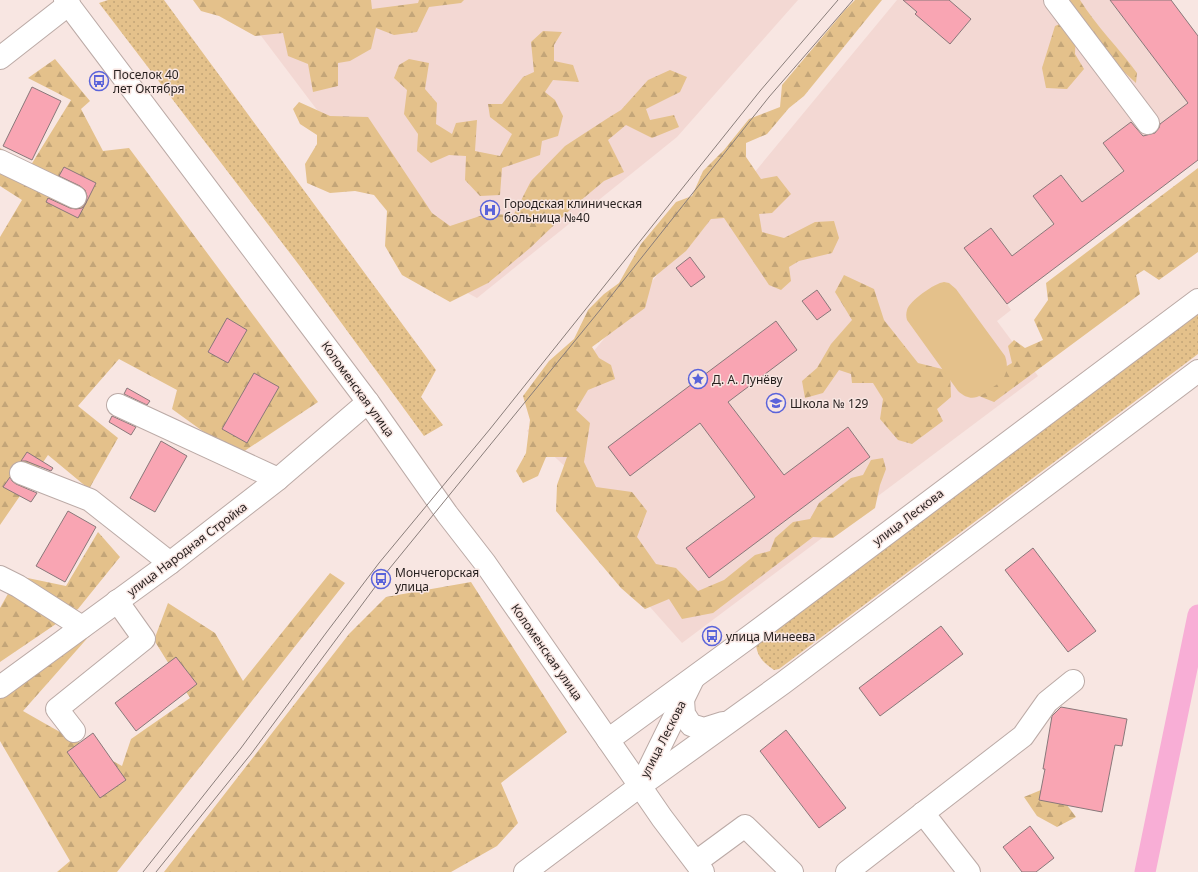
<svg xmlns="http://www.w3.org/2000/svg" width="1198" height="872" font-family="'Noto Sans',sans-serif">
  <defs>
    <pattern id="grass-dots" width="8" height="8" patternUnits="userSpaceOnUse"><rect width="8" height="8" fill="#e4c18b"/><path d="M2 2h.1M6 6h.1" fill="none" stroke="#c3a578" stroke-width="1.8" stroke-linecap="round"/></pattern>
    <pattern id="forest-firs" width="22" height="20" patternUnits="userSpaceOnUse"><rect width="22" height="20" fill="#e4c18b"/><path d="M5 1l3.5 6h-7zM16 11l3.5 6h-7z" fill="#c3a578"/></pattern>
  </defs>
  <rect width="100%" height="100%" fill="#f8e6e2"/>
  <g fill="#f3d8d3">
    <polygon points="234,0 798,0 677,137 477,298 447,282"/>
    <polygon points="897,0 1171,0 1198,36 1198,160 1007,304 1011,310 997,321 1038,376 682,643 562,508 588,488 527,431 745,170 754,173"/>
  </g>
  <g fill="url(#grass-dots)">
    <polygon points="108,0 164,0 436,370 421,397 443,425 424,436 299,265 99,3"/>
    <path d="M1198 309V354L779 669 774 670C764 663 757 657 756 644Z"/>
  </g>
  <g fill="url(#forest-firs)">
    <polygon points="193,0 371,0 372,9 418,3 419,0 464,0 461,3 429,7 417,32 394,35 376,28 371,49 350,61 338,63 338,86 313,92 308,64 288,56 283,33 255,36 219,16 201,11"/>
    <polygon points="855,0 882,0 804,96 789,108 767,134 746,143 746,157 761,179 777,176 791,194 772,213 759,214 762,232 784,238 815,222 834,221 839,238 832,253 799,261 789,267 791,281 781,290 769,285 724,218 711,219 686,251 653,278 645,308 592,347 599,358 611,365 615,379 588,390 576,410 590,423 584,462 596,487 632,492 647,511 637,537 656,564 676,568 698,591 724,580 755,555 770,551 775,538 793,522 810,519 819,503 851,478 863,475 871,460 883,458 886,469 880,485 875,508 833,538 813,537 713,613 682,619 669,599 645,609 621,588 556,511 557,485 567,457 546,457 538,476 523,483 516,471 526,453 530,420 523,396 549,361 574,339 588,310 604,294 619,283 641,244 676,202 692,196 703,171 724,150 749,119 780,107 782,85 845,10"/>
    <path d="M1068 0H1080C1096 26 1119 48 1137 73L1136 83 1112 61 1076 32 1075 54 1084 69 1067 89 1046 88 1042 68 1055 26 1078 16Z"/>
    <polygon points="543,31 562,32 554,45 554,61 573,65 579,82 553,80 545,92 555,100 563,116 558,136 542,141 540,155 502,168 500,195 480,196 465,180 466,156 449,155 431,163 417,151 418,134 404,114 407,90 394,78 399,65 409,59 429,63 425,89 437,103 436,124 452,134 456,123 477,120 475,151 500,156 512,134 490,117 488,104 502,104 523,77 534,72 531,42"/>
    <polygon points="55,59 90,101 81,109 103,151 129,148 318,402 237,456 172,409 177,390 119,359 78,406 118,438 89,489 48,455 0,525 0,237 22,200 0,186 0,148 31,165 71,100 28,78"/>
    <polygon points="670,70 687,77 680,92 646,109 650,120 674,115 679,127 652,138 626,125 608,140 624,172 604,181 573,207 530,248 488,283 450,302 402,275 385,246 387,211 374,195 355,191 330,193 307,183 305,164 317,144 317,135 300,124 293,109 299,102 330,116 368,117 432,213 450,226 483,215 514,214 531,181 565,146 608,118 621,110 648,80"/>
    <polygon points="1198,168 1198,252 1159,280 1144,270 1136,275 1140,294 994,402 979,396 988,377 1012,363 1008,346 1014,340 1025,348 1043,340 1034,320 1048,300 1046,283"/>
    <polygon points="844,275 874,289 884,320 918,363 950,371 951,397 937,409 943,421 912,444 898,440 880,419 883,399 873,383 852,383 851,374 839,370 823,393 805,398 802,381 817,368 831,344 852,320 835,292"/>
    <polygon points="98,532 120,557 78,609 0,662 0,608 18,576 66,586"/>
    <polygon points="330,573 345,583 117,872 57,872 70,861 0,741 0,692 91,634 23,711 51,727 122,766 131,739 190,698 154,640 168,603 215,633 243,681"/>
    <polygon points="471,582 567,732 501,783 518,823 497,846 451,872 164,872 349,634 386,597"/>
    <polygon points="1041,790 1057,792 1076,817 1057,827 1037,816 1024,797"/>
  </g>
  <path fill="#e4c18b" d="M944 282 949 283 956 289 1005 356C1007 362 1008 368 1005 375 1003 381 997 384 992 388 980 397 971 403 958 391L907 320C906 317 906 313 907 310 909 301 935 283 944 282Z"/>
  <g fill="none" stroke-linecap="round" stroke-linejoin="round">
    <polyline stroke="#f8aed6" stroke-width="21" points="1145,872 1198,615"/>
  </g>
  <g fill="#f9a5b3" stroke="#89787a">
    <polygon points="903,0 949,0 971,19 950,44 915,14 917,12"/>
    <polygon points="1110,0 1171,0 1198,36 1198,160 1007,304 964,248 991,228 1012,256 1054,224 1033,196 1061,175 1082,202 1124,171 1103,143 1131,122 1143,136 1155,133 1159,128 1160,124 1188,103"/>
    <polygon points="32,87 61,101 32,160 3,146"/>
    <polygon points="64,167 96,183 86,203 87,196 85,190 80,186 59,176"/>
    <polygon points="48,198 70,208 76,209 82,208 86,203 78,218 46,202"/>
    <polygon points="690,257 705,277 691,287 676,268"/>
    <polygon points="817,290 831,310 817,320 802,301"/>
    <polygon points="227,318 247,330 228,363 208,352"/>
    <polygon points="776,321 797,350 728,402 784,475 848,427 870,457 709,578 686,548 755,497 700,423 630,476 608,447"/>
    <polygon points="254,373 279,387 247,443 222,429"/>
    <polygon points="127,388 150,401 147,405 124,394"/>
    <polygon points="112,416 136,427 131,435 109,422"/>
    <polygon points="161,441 187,456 155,512 130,498"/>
    <polygon points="27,452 53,468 51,471 26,461 21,461"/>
    <polygon points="10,477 12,481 16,484 37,493 31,502 3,487"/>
    <polygon points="68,511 96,527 65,582 36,566"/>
    <polygon points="1033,548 1096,631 1068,652 1005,570"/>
    <polygon points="941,626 963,654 880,716 859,688"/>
    <polygon points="176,657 197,684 136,731 115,703"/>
    <polygon points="1061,707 1127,719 1122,746 1115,745 1102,812 1039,800 1045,769 1043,769 1052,716"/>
    <polygon points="786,730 846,808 819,828 760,751"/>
    <polygon points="93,733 126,780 100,798 67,752"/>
    <polygon points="1030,826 1054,858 1036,872 1022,872 1003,847"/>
  </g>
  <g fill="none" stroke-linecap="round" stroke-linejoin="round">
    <defs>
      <g id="minor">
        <polyline points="1055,0 1148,123"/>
        <polyline points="0,58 69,4"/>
        <polyline points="0,161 75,197"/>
        <polyline points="118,405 278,479"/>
        <polyline points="21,473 90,500 170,563"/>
        <polyline points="0,577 18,586 82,627"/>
        <polyline points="0,687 170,563 278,479 368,402"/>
        <polyline points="74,731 57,709 144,639 117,601"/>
        <polyline points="640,786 662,818 703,872"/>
        <polyline points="923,813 969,872"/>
        <polyline points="696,862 745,826 792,872"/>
        <polyline points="847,872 1023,736 1047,702 1073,681"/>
      </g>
      <g id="major">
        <polyline points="65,0 368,402 447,514 485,563 640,786"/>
        <polyline points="683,700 684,714 691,725 704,729 723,723"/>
        <polyline points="608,740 749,637 1198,300"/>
        <polyline points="642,783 693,679"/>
        <polyline points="525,872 640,786 783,683 1198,371"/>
      </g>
    </defs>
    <use href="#minor" stroke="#bbaaa6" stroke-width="24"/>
    <use href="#major" stroke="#bbaaa6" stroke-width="24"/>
    <use href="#minor" stroke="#fff" stroke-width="22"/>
    <use href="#major" stroke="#fff" stroke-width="22"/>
    <g stroke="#897d7a" stroke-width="1">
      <polyline points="143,872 241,748 326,633 379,563 490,429 760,91 838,0"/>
      <polyline points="156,872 251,754 381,579 600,310 769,97 853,0"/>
    </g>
  </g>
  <defs>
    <symbol id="bus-ring" viewBox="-11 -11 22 22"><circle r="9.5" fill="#f8e6e2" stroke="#5a63da" stroke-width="1.5"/><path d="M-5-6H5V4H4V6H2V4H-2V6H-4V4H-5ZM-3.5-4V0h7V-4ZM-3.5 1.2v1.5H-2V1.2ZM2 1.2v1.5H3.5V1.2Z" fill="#5a63da"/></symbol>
    <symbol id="hospital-ring" viewBox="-11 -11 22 22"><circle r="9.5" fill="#f8e6e2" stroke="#5a63da" stroke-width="1.5"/><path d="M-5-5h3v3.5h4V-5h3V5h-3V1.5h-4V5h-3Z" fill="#5a63da"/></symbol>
    <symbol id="sight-ring" viewBox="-11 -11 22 22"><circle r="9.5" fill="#f8e6e2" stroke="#5a63da" stroke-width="1.5"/><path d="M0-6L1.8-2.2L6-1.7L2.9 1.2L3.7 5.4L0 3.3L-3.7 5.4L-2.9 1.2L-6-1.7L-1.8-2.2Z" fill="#5a63da"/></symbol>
    <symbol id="school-ring" viewBox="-11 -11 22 22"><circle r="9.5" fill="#f8e6e2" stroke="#5a63da" stroke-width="1.5"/><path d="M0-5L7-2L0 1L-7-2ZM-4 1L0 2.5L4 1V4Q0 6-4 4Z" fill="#5a63da"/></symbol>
  </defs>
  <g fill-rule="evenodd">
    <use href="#bus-ring" x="88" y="70" width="22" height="22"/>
    <use href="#hospital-ring" x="479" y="199" width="22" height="22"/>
    <use href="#sight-ring" x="687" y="368" width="22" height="22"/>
    <use href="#school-ring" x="765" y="392" width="22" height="22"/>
    <use href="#bus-ring" x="370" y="568" width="22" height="22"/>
    <use href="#bus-ring" x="701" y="625" width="22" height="22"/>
  </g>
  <g text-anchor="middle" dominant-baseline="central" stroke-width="3" stroke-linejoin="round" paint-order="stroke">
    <g font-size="12" fill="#261f1e" stroke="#f8e6e2" text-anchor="start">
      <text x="113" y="74">Поселок 40<tspan x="113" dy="14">лет Октября</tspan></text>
      <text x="504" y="203">Городская клиническая<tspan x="504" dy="14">больница №40</tspan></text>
      <text x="712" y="379">Д. А. Лунёву</text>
      <text x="790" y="403">Школа № 129</text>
      <text x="395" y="572">Мончегорская<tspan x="395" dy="14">улица</tspan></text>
      <text x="726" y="636">улица Минеева</text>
    </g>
    <g font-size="12" fill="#261f1e" stroke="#f8e6e2">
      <text transform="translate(358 389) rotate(54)">Коломенская улица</text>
      <text transform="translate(908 517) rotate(-37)">улица Лескова</text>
      <text transform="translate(187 549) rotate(-37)">улица Народная Стройка</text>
      <text transform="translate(547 652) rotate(55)">Коломенская улица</text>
      <text transform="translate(663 739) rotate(-63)">улица Лескова</text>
    </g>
  </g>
</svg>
